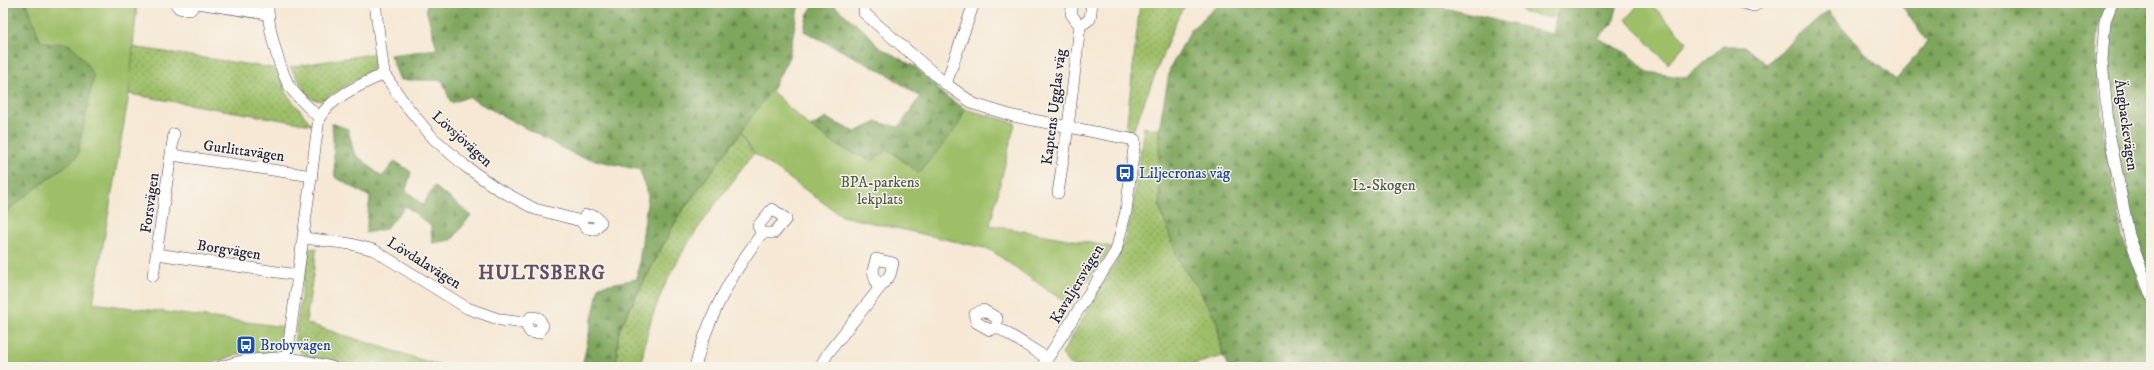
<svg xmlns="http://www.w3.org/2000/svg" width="2154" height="370" font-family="'IM FELL DW Pica',serif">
  <defs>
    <pattern id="grass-dots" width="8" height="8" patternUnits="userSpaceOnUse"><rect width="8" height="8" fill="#9ebf68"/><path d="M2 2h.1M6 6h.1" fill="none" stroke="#809b57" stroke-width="1.8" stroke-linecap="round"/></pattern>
    <pattern id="forest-firs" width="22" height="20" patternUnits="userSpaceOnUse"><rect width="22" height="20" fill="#7ea65c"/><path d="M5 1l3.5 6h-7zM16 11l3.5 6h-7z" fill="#67874d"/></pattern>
  </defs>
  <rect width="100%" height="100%" fill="#f7f3e8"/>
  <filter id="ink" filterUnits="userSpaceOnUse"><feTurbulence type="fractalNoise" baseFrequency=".025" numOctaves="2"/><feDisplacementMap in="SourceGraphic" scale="8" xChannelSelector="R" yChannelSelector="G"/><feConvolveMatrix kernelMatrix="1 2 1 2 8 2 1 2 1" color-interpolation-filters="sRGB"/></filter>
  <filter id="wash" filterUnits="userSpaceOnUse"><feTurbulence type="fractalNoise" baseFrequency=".012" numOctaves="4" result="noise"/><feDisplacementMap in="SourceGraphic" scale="16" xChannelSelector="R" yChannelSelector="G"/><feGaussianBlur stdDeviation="0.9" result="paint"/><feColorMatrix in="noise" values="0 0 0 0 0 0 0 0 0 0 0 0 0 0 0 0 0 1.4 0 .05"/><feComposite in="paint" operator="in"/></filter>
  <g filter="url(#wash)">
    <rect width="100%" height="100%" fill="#f6e8d4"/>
    <g fill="url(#grass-dots)" stroke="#607052">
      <polygon points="1140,3 1187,3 1178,16 1133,131 1126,131"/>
      <polygon points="132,47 279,69 285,92 312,125 129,94"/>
      <polygon points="376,53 373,69 321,101 310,98 290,67"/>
      <polygon points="1144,127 1159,129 1160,209 1180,264 1198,288 1217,322 1223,356 1185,367 1075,367 1068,363 1062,354 1117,260 1131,219"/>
      <path d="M741 132 754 153C703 221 652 279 641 367H616L619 330 679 215Z"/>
      <polygon points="317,248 306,323 444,367 361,367 304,356 294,344 308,249"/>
      <polygon points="287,365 295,367 244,367"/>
    </g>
    <g fill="url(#forest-firs)" stroke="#50644c">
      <path d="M3 3H27L40 40C48 42 56 43 65 43 78 44 87 66 94 75L77 157 8 210 3 216Z"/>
      <polygon points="427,3 801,3 798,8 789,57 772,90 679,215 635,297 619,330 616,367 582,367 599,286 637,279 648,196 640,170 577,156 468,97 451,103 442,80 400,80 390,55 437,49 426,9"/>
      <polygon points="815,3 831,3 869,35 877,46 917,68 944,95 965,109 957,128 919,173 887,149 873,161 841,148 810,127 826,118 855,132 877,122 899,127 920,97 887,74 804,31 807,15"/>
      <polygon points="1220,3 1423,3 1553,34 1557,9 1555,3 1618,3 1613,24 1597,38 1628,53 1648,72 1686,78 1723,46 1744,46 1766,64 1828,11 1871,59 1896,80 1927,42 1900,3 2106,3 2099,23 2096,61 2105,138 2122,237 2151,313 2151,367 1228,367 1223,356 1217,322 1198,288 1180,264 1160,209 1159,129 1170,68 1191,30"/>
      <polygon points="2117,3 2151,3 2151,279 2133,232 2114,140 2107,65 2111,20"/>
      <polygon points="332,123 348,129 354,153 382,177 395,161 411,172 406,190 423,205 434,186 471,215 452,240 432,243 431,226 406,206 385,229 366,233 370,197 335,177"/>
    </g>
    <g fill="#9ebf68" stroke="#607052">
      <path d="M27 3H137L129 94 93 303 286 327 283 353 239 354 202 367H3V216L8 210 77 157 94 76C87 66 77 44 64 43 52 43 53 46 40 40Z"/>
      <polygon points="1518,3 1557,3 1559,15 1552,15 1551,18 1524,13"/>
      <polygon points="1640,3 1650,3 1687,42 1668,64 1626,19"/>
      <polygon points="771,90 810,127 841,148 873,161 887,149 919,173 957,128 965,109 1015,123 990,225 1112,247 1069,305 989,249 842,216 754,153 741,132"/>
    </g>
  </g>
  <g filter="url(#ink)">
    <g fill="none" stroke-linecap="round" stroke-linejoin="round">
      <defs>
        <g id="minor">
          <polyline points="175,3 179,8 190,10 197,3"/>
          <polyline points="197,3 267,14"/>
          <path d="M268 3C267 26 278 63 288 84 295 96 310 108 319 118"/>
          <polyline points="375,3 384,74 405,104 433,138 465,166 496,188 535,209 581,221 586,228 595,229 601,222 595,216 586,215 581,221"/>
          <polyline points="865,3 864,13 946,84 974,104 1013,116 1135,140 1126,211 1116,251 1042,367"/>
          <polyline points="1741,3 1754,6 1758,3"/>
          <polyline points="2112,3 2105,21 2102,60 2109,132 2129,235 2151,296"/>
          <polyline points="1080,26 1090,19 1092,3 1089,3"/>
          <polyline points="946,84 974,3"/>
          <polyline points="172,155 312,176"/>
          <polyline points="1058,193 1068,127 1080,26 1071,14 1073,3"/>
          <polygon points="772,209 786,219 774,233 762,233 758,226"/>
          <polyline points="304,238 351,244 374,250 467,308 501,320 525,323 530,332 538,333 543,326 539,318 531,317 525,323"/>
          <polyline points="157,254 297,275"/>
          <polyline points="153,276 174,134"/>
          <polyline points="997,327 990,330 976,322 975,314 983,310 997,318 997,327 1047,358"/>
          <path d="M287 357 319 118C333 96 360 85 384 74"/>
          <polyline points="220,367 242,361 287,357 332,367"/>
          <path d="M695 367C708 317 731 274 762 233"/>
          <polyline points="820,367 828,353 890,275 893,263 876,259 873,271 878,289"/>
        </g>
      </defs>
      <use href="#minor" stroke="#424052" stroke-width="12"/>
      <use href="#minor" stroke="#fff" stroke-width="11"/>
    </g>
  </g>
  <defs>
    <symbol id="bus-square" viewBox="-11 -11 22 22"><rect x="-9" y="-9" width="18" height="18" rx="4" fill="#1a4fb4" stroke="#f7f3e8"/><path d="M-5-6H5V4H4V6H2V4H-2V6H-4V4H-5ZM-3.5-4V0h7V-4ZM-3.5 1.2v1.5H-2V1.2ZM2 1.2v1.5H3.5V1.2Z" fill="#fff"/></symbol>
  </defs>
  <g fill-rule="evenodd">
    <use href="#bus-square" x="1114" y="162" width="22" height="22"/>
    <use href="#bus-square" x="235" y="334" width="22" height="22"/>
  </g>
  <g text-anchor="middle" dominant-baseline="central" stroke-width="3" stroke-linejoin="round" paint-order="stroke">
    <g font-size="15" fill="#22223b" stroke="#f7f3e8">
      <text transform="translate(1054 107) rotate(-83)">Kaptens Ugglas väg</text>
      <text transform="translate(2126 125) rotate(82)">Ängbackevägen</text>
      <text transform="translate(462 139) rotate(42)">Lövsjövägen</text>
      <text transform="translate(244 151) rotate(8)">Gurlittavägen</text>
      <text transform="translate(150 203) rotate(-82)">Forsvägen</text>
      <text transform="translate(229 250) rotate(9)">Borgvägen</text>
      <text transform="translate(424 263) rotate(32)">Lövdalavägen</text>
      <text transform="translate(1077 284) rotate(-59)">Kavaljersvägen</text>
    </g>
    <g font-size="15" fill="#164399" stroke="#f7f3e8" text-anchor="start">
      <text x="1139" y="173">Liljecronas väg</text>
      <text x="260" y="345">Brobyvägen</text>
    </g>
    <g font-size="15" fill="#4d594b" stroke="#f7f3e8">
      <text x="880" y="182">BPA-parkens<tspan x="880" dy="17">lekplats</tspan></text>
      <text x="1384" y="185">I2-Skogen</text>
    </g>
    <g font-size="19" font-weight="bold" letter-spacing="1" fill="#624e67" stroke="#f7f3e8">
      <text x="542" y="273">HULTSBERG</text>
    </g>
  </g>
  <rect width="2154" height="370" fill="none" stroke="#f7f3e8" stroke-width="16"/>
</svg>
